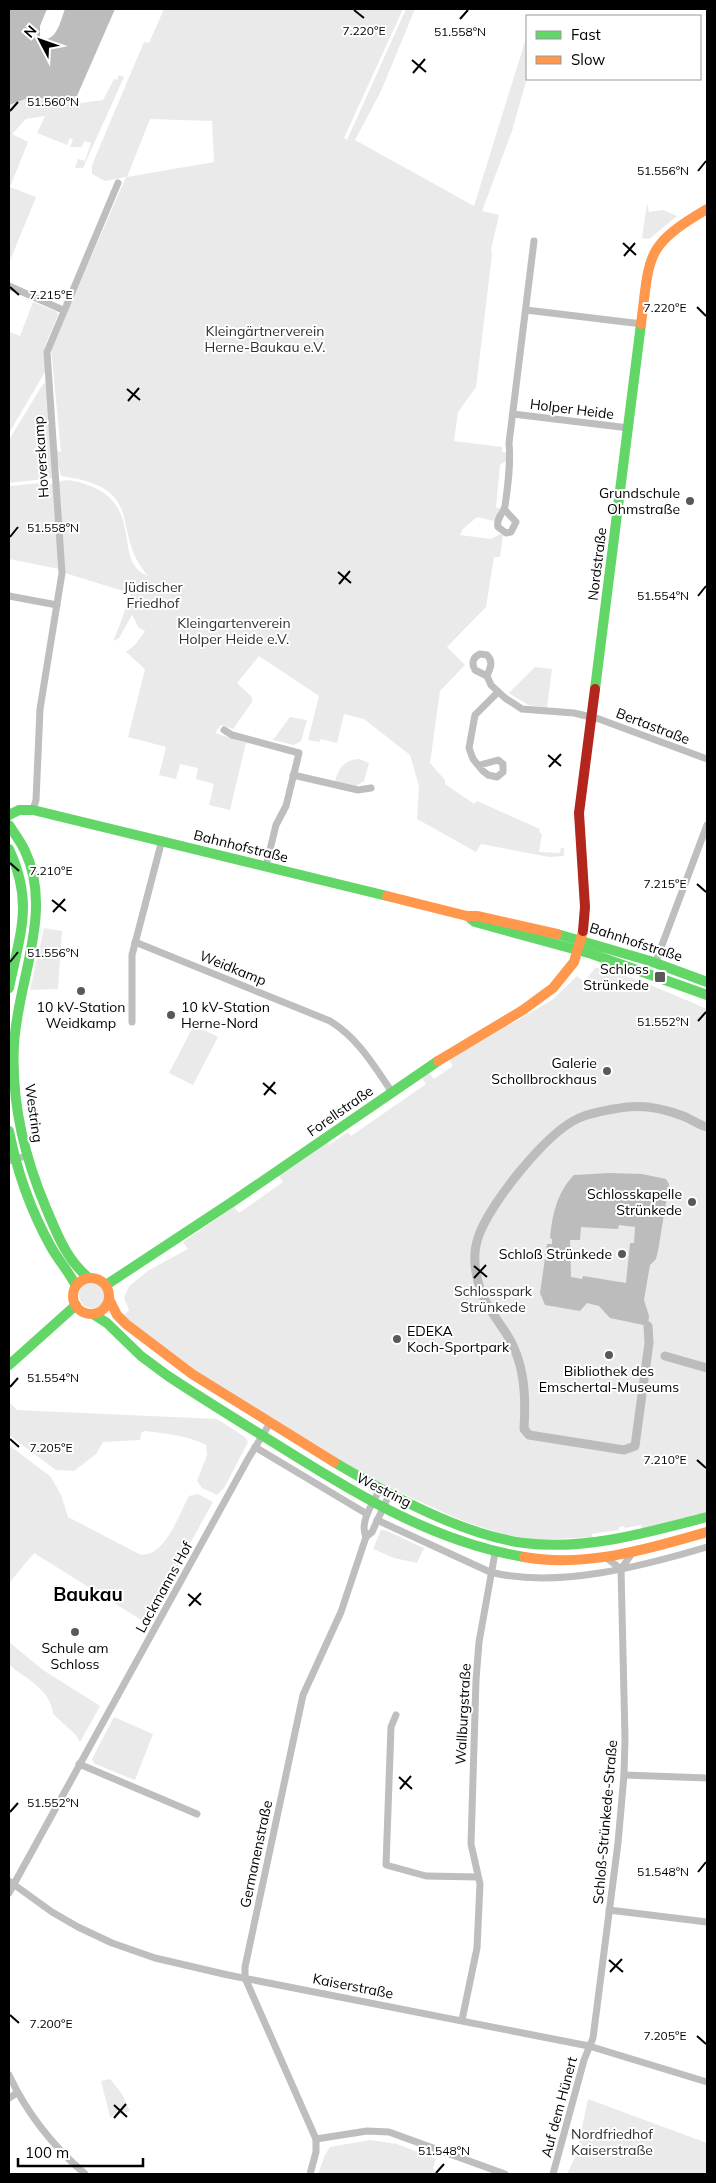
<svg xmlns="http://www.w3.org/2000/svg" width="716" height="2183" font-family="Mulish,sans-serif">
  <rect width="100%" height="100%" fill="#fff"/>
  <g fill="#eaeaea" fill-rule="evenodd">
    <path d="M164 9H403L344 138 347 140 406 9H415L381 91 355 140 474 206 527 35V78L512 131 482 211 499 215 491 250 492 255 476 387 458 412 454 441 502 447V452L507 453V460L500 465 496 507 500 509 494 521 477 517 463 529 460 535 491 539 500 534 503 535 500 557H494L486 607 447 647 465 665 440 691 430 763 445 780V784L474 804 477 801 540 829 539 832 542 834 539 852 560 853 561 848H564V856L549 857 481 844 476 852 417 819 419 786 410 755 364 719 344 714 337 743 321 739 319 742 308 740 319 696 259 656 237 683 252 697V702L233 729 221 725 215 733 246 743 230 810 209 805 214 784 196 779 198 768 180 764 176 779 159 775 166 747 128 737 145 669 126 652 135 645 145 631 139 628 132 615 119 638 113 641C121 624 125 608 132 591H123L65 573 58 482C67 478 79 482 88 485 146 506 111 562 148 576 108 530 150 488 61 476L55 450 61 452 51 349 126 177 105 181 92 174V165L144 42 149 43ZM150 119 212 121 214 162 127 177Z"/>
    <path d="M119 75 124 77 83 168H75L78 159 85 161 91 143 84 141 82 147H70L73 140 70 138 67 145 37 133 45 116 26 119 12 134 28 142 10 187 36 197 9 263V105C25 95 58 92 76 95L74 104 103 100 114 79 117 80Z"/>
    <polygon points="647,203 649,212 663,210 677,216 649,239 642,238"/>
    <polygon points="33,302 57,312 58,315 45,346 45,372 9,433 9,332 20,336"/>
    <polygon points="46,383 53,478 9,483 9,440 43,384"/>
    <polygon points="41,483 53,484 59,569 9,559 9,486"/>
    <polygon points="535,667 552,669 547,708 528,705 509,693"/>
    <polygon points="290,717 307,720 301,741 294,745 273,740"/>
    <path d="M359 759 369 763 364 781 356 786 335 782C338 769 344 760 359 759Z"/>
    <polygon points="44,928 62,931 58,989 30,990"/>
    <path d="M595 968C611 967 689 1001 707 1009V1512L642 1529 641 1525 625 1528 624 1526 619 1527V1530L591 1534 593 1537 536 1540 505 1535 458 1519 389 1487 355 1470 181 1362 122 1317 129 1310 124 1298 129 1286 149 1270 188 1249 183 1242 234 1207 239 1213 283 1182 279 1176 327 1143 329 1145 348 1132 351 1136 426 1084 422 1078 429 1073 434 1079 453 1066 449 1060 552 1000 577 976 584 982Z"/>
    <polygon points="194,1025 218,1037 193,1085 169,1073"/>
    <circle cx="92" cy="1295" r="13"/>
    <path d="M9 1402 17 1410 217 1419 245 1437 248 1442 224 1488 217 1495 202 1488 197 1481 207 1455 206 1445C187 1435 166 1434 145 1431L141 1433 140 1440 103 1442 96 1454 74 1471 56 1470 9 1435Z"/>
    <path d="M9 1445 51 1477 61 1495 68 1517 139 1554C164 1560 179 1514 189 1496L198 1494 213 1502 146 1623 34 1553 9 1583Z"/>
    <polygon points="381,1530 385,1530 424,1548 417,1563 394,1558 373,1549"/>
    <path d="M9 1642 43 1670 100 1706 80 1742 75 1734 53 1714C51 1690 27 1679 9 1665Z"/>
    <polygon points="114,1717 153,1734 135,1780 95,1764 92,1759"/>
    <polygon points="110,2079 122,2094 130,2111 110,2117 101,2081"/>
    <polygon points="588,2099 707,2143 707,2174 567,2174 576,2155"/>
    <polygon points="370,2140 397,2144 436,2159 433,2168 437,2174 318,2174 325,2155 330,2147"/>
  </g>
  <g fill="#bcbcbc" fill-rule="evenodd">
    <path d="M9 9H47L40 26V37L47 39C58 36 61 19 65 9H115L77 96 25 99 9 105Z"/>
    <path d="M609 1173 642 1174 666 1179 669 1184 658 1251 656 1259 650 1265 644 1300 649 1316 648 1326 610 1318 599 1306 587 1303 580 1311 545 1305 540 1293 547 1244H552V1239L550 1238C552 1216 557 1192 574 1175ZM619 1225 635 1227 634 1243H630L626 1283 583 1276 582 1279 571 1277 570 1240H580L581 1227 618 1229Z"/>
  </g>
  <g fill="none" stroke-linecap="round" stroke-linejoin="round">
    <g stroke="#bcbcbc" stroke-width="9">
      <path d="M648 1326 649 1343 635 1446 624 1450 529 1435 524 1429C526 1396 525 1362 506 1333 494 1315 481 1299 477 1277 474 1264 474 1248 479 1235 491 1202 547 1132 579 1118 593 1112 612 1109 627 1107 646 1105 665 1109 683 1116 691 1119 699 1125 707 1127"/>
      <polyline points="665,1356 707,1368"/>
    </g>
    <g stroke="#bebebe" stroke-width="7">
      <polyline points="9,286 63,310"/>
      <polyline points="526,310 642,324"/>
      <polyline points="513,414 629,428"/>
      <path d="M504 509 516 522 511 532 506 533 498 527C496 518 503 514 505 506 508 485 511 463 509 443L534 241"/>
      <polyline points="9,596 57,605"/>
      <path d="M487 676C490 668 494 662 487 655L480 654C473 657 471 663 475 670L487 676 491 685 505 698 522 709 574 713 599 719 707 759"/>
      <polyline points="224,730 232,735 299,753 286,806 276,825 266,866"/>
      <polyline points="480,765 498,760 503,764 503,772 497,777 488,775 483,771 473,759 469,748 475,715 498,692"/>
      <polyline points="293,775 358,790 371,788"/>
      <polyline points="33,810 36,800 40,709 62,573 47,352 118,183"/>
      <path d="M135 942 330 1021C358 1038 374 1066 392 1092"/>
      <polyline points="656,961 707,825"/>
      <polyline points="132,1022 132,955 162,840"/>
      <polyline points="9,1161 26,1156"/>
      <polyline points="255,1447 367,1514"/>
      <path d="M377 1520 490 1572C557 1589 643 1566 707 1547"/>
      <path d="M366 1537C359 1522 373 1503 380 1489"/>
      <polyline points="604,1556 621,1569"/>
      <polyline points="396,1715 391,1727 386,1865 426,1876 477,1877"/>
      <polyline points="79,1764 197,1814"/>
      <polyline points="624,1775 707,1778"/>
      <polyline points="9,1881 52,1912 78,1927 112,1943 155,1958 228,1975 589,2046 707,2082"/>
      <polyline points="9,1893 248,1459 270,1423"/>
      <polyline points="609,1910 707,1922"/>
      <polyline points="462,2020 477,1948 480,1884 471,1844 476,1680 479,1642 495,1553"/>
      <path d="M9 2075C27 2114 53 2146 85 2174"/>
      <polyline points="9,2098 17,2093"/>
      <polyline points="316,2139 367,2131 389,2132 505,2174"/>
      <polyline points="310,2174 316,2152 316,2139 245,1978 245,1967 303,1695 341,1612 366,1537 372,1532 390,1493"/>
      <polyline points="553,2174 584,2060 593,2038 618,1843 624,1775 625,1738 621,1569 633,1552"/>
    </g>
    <g stroke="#63d668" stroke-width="10">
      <polyline points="595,689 641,324"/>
      <polyline points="9,815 19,810 33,810 387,896"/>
      <path d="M9 825C14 833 21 842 25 851 54 912 17 982 14 1045 11 1101 24 1156 46 1208 57 1233 66 1260 89 1278"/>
      <path d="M9 849C34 903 20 933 9 988"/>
      <polyline points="470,918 475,922 592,954 707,995"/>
      <polyline points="557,934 650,961 707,982"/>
      <path d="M9 1131C17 1172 31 1211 51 1247 59 1261 69 1272 76 1286"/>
      <polyline points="106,1285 232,1202 438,1061"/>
      <path d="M93 1314 107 1323 141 1356 168 1376C206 1401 245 1425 284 1449 359 1496 435 1542 524 1557"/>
      <polyline points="9,1365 76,1305"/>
      <path d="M334 1462C388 1494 462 1535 524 1543 585 1551 649 1532 707 1517"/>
    </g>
    <g stroke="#ff974d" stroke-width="10">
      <path d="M641 324C650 255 644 246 707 209"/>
      <polyline points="387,896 467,916 477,916 557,934"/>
      <polyline points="438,1061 523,1010 553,988 574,962 583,931"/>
      <circle cx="91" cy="1296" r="18"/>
      <polyline points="109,1299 117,1315 126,1324 192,1374 334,1462"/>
      <path d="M524 1557C585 1568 649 1549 707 1532"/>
    </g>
    <polyline stroke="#b3261e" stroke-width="10" points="583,931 585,907 579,813 595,689"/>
  </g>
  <path fill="none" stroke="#000" stroke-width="2" d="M354 10 364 18M460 19 468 10M412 60 426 72M413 73 425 59M10 111 18 102M698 171 706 161M623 243 636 255M624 256 635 243M10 287 19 295M697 307 706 316M127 389 140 400M128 401 139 388M10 537 18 527M338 572 351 583M339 584 350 571M698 596 706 586M548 755 561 766M549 767 561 754M10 863 19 871M697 884 706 892M52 900 66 911M53 912 65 899M10 962 18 952M698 1021 706 1012M263 1083 276 1094M264 1095 275 1082M474 1266 487 1277M474 1278 486 1265M10 1387 18 1378M10 1439 19 1447M697 1460 706 1468M188 1594 201 1605M189 1606 201 1593M399 1777 412 1789M400 1789 411 1776M10 1812 18 1803M698 1872 706 1862M609 1960 623 1972M610 1972 622 1959M10 2015 19 2023M697 2036 706 2044M114 2105 127 2117M114 2118 126 2104M436 2173 444 2164"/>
  <g fill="#595959" stroke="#fff" stroke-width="2">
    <circle cx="690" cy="501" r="5"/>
    <rect x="654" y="971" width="12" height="12" rx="2.5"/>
    <circle cx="81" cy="991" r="5"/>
    <circle cx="171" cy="1015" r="5"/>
    <circle cx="607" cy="1071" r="5"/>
    <circle cx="692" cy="1202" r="5"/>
    <circle cx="622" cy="1254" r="5"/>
    <circle cx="397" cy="1339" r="5"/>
    <circle cx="609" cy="1355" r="5"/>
    <circle cx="75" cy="1632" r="5"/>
  </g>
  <g text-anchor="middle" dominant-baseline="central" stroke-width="4" stroke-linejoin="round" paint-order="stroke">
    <g font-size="14" fill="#2f2f2f" stroke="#fff">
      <text x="265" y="331">Kleingärtnerverein<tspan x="265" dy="16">Herne-Baukau e.V.</tspan></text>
      <text x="153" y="587">Jüdischer<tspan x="153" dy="16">Friedhof</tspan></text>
      <text x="234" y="623">Kleingartenverein<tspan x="234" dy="16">Holper Heide e.V.</tspan></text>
      <text x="493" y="1291">Schlosspark<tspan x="493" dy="16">Strünkede</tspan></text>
      <text x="612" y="2134">Nordfriedhof<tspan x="612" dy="16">Kaiserstraße</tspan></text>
    </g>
    <g font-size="14" fill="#000" stroke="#fff">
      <text transform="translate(572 409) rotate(7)">Holper Heide</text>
      <text transform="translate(41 457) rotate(-94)">Hoverskamp</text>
      <text transform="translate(597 564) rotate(-83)">Nordstraße</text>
      <text transform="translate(653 726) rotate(21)">Bertastraße</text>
      <text transform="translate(241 846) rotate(14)">Bahnhofstraße</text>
      <text transform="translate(636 942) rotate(18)">Bahnhofstraße</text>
      <text transform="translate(233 968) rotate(22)">Weidkamp</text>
      <text transform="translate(340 1111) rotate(-35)">Forellstraße</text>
      <text transform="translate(34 1113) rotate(82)">Westring</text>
      <text transform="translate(384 1490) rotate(27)">Westring</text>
      <text transform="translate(164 1587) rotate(-61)">Lackmanns Hof</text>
      <text transform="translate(463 1714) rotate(-87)">Wallburgstraße</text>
      <text transform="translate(605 1822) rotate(-85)">Schloß-Strünkede-Straße</text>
      <text transform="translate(256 1854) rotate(-78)">Germanenstraße</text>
      <text transform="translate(353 1986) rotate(11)">Kaiserstraße</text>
      <text transform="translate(559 2107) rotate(-75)">Auf dem Hünert</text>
    </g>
    <g font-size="14" fill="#000" stroke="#fff" text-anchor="end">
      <text x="680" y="493">Grundschule<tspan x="680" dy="16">Ohmstraße</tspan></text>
      <text x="649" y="969">Schloss<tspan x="649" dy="16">Strünkede</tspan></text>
      <text x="81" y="1007" text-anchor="middle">10 kV-Station<tspan x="81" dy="16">Weidkamp</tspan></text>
      <text x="181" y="1007" text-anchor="start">10 kV-Station<tspan x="181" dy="16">Herne-Nord</tspan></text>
      <text x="597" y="1063">Galerie<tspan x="597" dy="16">Schollbrockhaus</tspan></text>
      <text x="682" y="1194">Schlosskapelle<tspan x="682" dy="16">Strünkede</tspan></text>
      <text x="612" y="1254">Schloß Strünkede</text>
      <text x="407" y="1331" text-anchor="start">EDEKA<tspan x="407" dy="16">Koch-Sportpark</tspan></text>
      <text x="609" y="1371" text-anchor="middle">Bibliothek des<tspan x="609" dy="16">Emschertal-Museums</tspan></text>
      <text x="75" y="1648" text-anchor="middle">Schule am<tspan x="75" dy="16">Schloss</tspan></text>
    </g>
    <g font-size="19" font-weight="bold" fill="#000" stroke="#fff">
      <text x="88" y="1594">Baukau</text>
    </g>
  </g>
  <g font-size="12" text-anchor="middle" fill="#000" stroke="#fff" stroke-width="4" stroke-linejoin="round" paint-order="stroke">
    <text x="364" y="35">7.220°E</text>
    <text x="460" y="36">51.558°N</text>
    <text x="53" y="106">51.560°N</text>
    <text x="663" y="175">51.556°N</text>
    <text x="51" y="299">7.215°E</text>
    <text x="665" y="312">7.220°E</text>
    <text x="53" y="532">51.558°N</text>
    <text x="663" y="600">51.554°N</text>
    <text x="51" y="875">7.210°E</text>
    <text x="665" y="888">7.215°E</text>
    <text x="53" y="957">51.556°N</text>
    <text x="663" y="1026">51.552°N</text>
    <text x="53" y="1382">51.554°N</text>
    <text x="51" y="1452">7.205°E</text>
    <text x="665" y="1464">7.210°E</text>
    <text x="53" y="1807">51.552°N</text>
    <text x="663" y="1876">51.548°N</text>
    <text x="51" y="2028">7.200°E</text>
    <text x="665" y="2040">7.205°E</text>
    <text x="444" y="2155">51.548°N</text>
  </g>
  <rect width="716" height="2183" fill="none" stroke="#000000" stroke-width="20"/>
  <rect x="526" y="15" width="175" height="65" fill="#ffffff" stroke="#999999"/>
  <rect x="536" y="31" width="25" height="8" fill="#63d668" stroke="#999999"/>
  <text x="571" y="40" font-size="15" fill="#000000">Fast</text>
  <rect x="536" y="56" width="25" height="8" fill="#ff974d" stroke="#999999"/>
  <text x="571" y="65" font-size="15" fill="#000000">Slow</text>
  <g transform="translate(40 40) rotate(311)" stroke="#ffffff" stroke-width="4" paint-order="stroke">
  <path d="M0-4L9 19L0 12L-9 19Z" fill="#000000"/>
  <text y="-8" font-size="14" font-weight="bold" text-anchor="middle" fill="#000000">N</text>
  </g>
  <path d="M18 2158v8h125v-8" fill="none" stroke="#000000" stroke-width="2.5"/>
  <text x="25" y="2158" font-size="15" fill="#000000" stroke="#ffffff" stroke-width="4" paint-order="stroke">100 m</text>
</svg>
